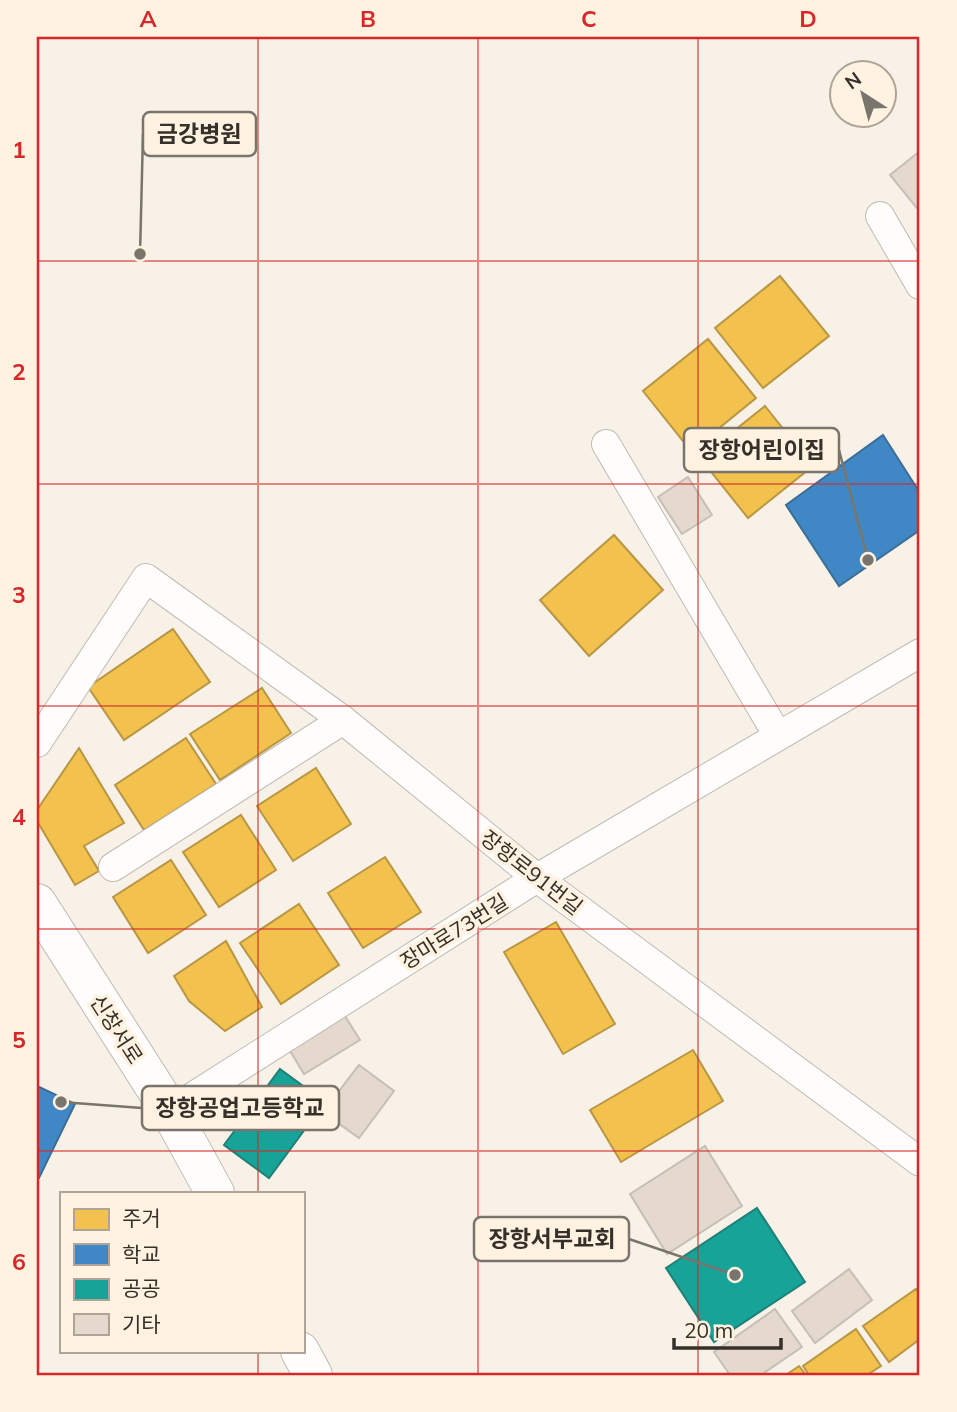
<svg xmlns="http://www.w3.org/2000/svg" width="957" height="1412" font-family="Mulish,'Noto Sans KR',sans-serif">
  <rect width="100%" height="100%" fill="#f8f1e8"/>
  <g fill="#f2c14e" stroke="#b99643" stroke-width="2">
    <polygon points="780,276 829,336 763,388 715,328"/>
    <polygon points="708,339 756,398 691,451 643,391"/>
    <polygon points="765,406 813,466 748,518 700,458"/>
    <polygon points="614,535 663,590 589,656 540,600"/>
    <polygon points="173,629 210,682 124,740 88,687"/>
    <polygon points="262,688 291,733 220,780 190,734"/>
    <polygon points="186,738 216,784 144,830 115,785"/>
    <polygon points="79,748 124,823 84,846 99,871 75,885 37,821 37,810"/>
    <polygon points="316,768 351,824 293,861 257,806"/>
    <polygon points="241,815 276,870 219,907 183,852"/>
    <polygon points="385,857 421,912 363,948 328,893"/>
    <polygon points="171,860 206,915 148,953 113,897"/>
    <polygon points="299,904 339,965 281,1004 240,943"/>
    <polygon points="556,922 615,1024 563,1054 504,952"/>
    <polygon points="226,941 262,1007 225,1031 189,1001 174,976"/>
    <polygon points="693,1050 723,1101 621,1162 590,1110"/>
    <polygon points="916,1289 920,1295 920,1339 889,1362 863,1326"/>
    <polygon points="856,1329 881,1366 867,1375 809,1375 803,1366"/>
    <polygon points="799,1366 806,1375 786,1375"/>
  </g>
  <g fill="#3f88c5" stroke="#3c6e96" stroke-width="2">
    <polygon points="883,435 920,493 920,530 839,586 786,505"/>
    <polygon points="37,1086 75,1104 39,1178 37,1177"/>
  </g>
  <g fill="#17a398" stroke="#208077" stroke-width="2">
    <polygon points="280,1069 325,1102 269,1178 224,1145"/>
    <polygon points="757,1208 805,1282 714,1342 666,1268"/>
  </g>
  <g fill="#e4d9cc" stroke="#c4bfb8" stroke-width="2">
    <polygon points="920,151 920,212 890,175"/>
    <polygon points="688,477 712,515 682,534 658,497"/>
    <polygon points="345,1016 360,1040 304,1074 289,1049"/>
    <polygon points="359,1065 394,1091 359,1138 323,1112"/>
    <polygon points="705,1146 742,1206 667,1254 630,1194"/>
    <polygon points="849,1269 872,1300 815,1343 792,1311"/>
    <polygon points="775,1309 802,1347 761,1375 730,1375 714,1352"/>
  </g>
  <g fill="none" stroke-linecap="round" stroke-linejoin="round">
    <defs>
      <g id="street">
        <polyline points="880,216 920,285"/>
        <polyline points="606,444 778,736"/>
        <polyline points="37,743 146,578 343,720 537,878 920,1162"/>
        <polyline points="113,867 343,720"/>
        <polyline points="170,1111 537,878 920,653"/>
      </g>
      <g id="secondary">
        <polyline points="37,903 170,1111 215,1193"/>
        <polyline points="300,1351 313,1375"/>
      </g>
    </defs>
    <use href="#street" stroke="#bfbab3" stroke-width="30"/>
    <use href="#secondary" stroke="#bfbab3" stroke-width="40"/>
    <use href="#street" stroke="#fefdfc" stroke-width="28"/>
    <use href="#secondary" stroke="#fefdfc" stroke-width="38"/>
  </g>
  <path fill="none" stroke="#d62828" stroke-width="2" stroke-opacity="0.55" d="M258 37V1193M478 37V1375M698 37V1375M37 261H920M37 484H920M37 706H920M37 929H920M37 1151H920M258 1351V1375"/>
  <g text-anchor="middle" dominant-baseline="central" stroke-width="7" stroke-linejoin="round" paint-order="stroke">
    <g font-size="21" fill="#353029" stroke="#fff2e1">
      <text transform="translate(532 872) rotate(38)">장항로91번길</text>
      <text transform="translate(454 931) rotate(-32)">장마로73번길</text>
      <text transform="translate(117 1029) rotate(57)">신창서로</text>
    </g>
  </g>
  <path fill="none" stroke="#79746c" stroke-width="2.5" d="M140 254L143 134M868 560L839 450M61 1102L142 1108M735 1275L629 1239"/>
  <g fill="#79746c" stroke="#fff2e1" stroke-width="2.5">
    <circle cx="140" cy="254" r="7"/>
    <circle cx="868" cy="560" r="7"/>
    <circle cx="61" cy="1102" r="7"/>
    <circle cx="735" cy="1275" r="7"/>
  </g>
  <g fill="#fff2e1" stroke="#79746c" stroke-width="2.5">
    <rect x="143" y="112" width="113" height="44" rx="7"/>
    <rect x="684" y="428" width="155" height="44" rx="7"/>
    <rect x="142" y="1086" width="197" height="44" rx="7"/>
    <rect x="474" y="1217" width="155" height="44" rx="7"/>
  </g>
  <g font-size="23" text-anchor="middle" font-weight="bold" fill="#353029">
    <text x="199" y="142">금강병원</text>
    <text x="762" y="458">장항어린이집</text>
    <text x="240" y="1116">장항공업고등학교</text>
    <text x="552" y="1247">장항서부교회</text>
  </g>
  <rect width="957" height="1412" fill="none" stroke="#fff2e1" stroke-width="77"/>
  <rect x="60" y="1192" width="245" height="161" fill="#fff2e1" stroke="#aea497" stroke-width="2"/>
  <rect x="74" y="1209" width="35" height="21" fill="#f2c14e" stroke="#aea497" stroke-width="2"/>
  <text x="122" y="1226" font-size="21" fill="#353029">주거</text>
  <rect x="74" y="1244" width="35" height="21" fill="#3f88c5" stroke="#aea497" stroke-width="2"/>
  <text x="122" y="1262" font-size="21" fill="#353029">학교</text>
  <rect x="74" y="1279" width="35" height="21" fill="#17a398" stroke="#aea497" stroke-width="2"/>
  <text x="122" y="1296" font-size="21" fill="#353029">공공</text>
  <rect x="74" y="1314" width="35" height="21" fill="#e4d9cc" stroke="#aea497" stroke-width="2"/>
  <text x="122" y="1332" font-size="21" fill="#353029">기타</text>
  <g transform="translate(863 94) rotate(324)"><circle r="33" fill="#fff2e1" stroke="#aea497" stroke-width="2"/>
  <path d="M0-5L12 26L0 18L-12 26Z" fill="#79746c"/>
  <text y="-10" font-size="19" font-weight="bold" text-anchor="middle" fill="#353029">N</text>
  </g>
  <path d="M674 1338v10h107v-10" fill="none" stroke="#353029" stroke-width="3.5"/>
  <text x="684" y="1338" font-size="21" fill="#353029" stroke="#fff2e1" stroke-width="5" paint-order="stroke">20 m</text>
  <rect x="38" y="38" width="880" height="1336" fill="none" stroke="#d62828" stroke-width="2.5"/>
  <g font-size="23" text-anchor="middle" font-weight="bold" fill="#d62828">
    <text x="148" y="27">A</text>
    <text x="368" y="27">B</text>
    <text x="589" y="27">C</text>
    <text x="808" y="27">D</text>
    <text x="19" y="158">1</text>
    <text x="19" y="380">2</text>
    <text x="19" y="603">3</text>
    <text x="19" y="825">4</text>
    <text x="19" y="1048">5</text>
    <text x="19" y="1270">6</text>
  </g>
</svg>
